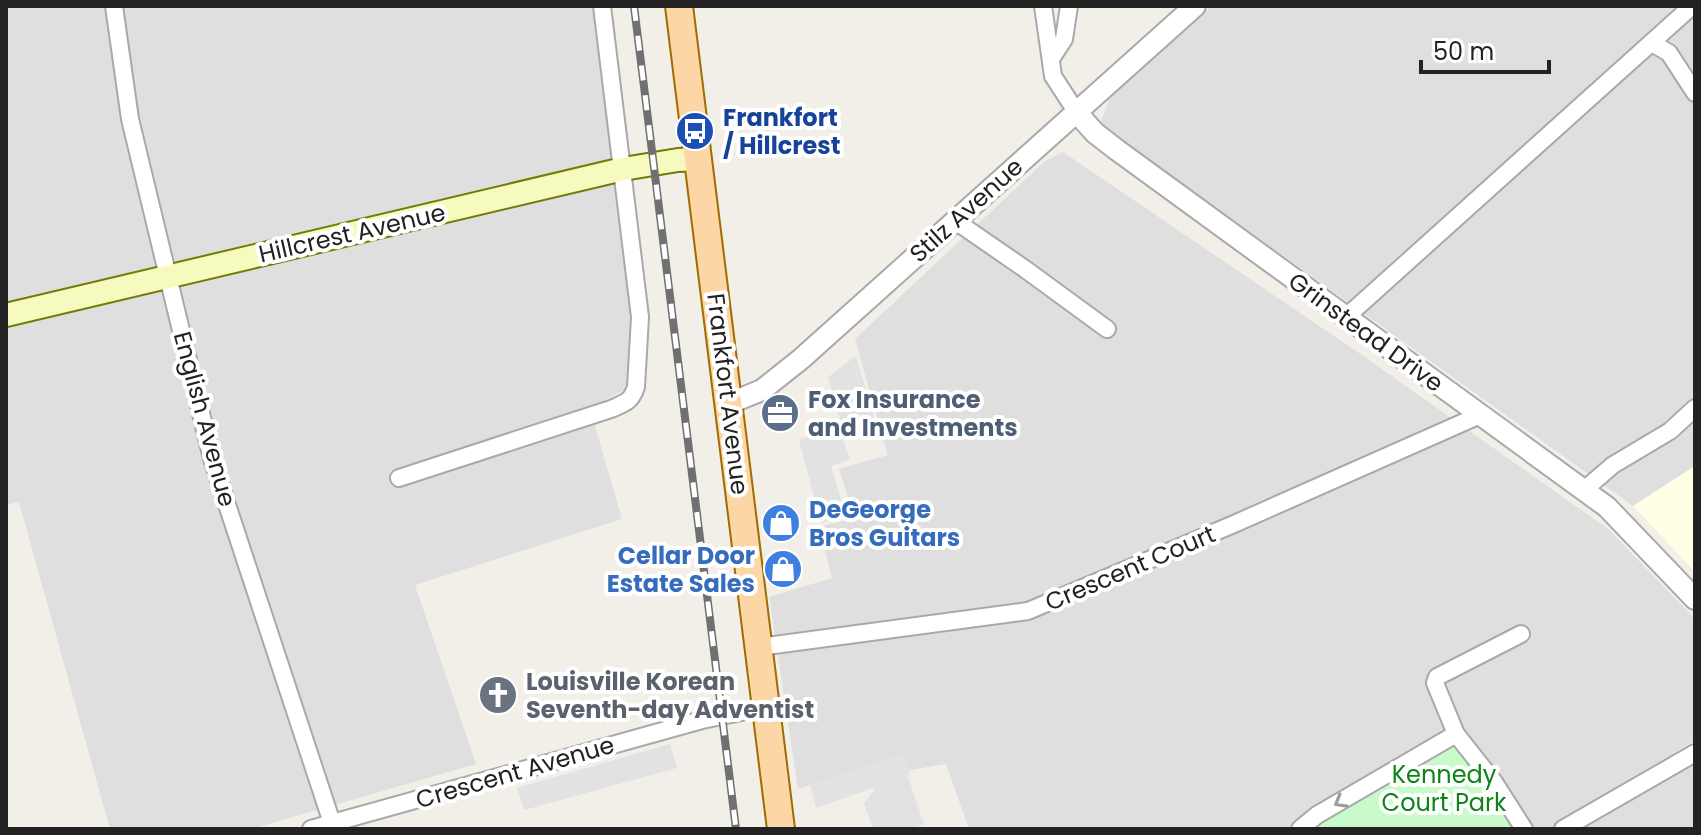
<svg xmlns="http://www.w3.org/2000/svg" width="1701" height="835" font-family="Poppins,sans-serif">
  <rect width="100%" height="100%" fill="#f2efe9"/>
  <g fill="#e0dfdf">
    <polygon points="6,6 595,6 634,304 627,388 590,409 622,519 415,585 476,764 251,829 110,829 19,502 6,505"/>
    <polygon points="1212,6 1695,6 1695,466 1633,506 1109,131 1101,122 1110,97"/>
    <polygon points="1063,152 1362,355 1608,529 1695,619 1695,740 1551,829 1531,829 1462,728 1339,792 1296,829 969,829 946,764 910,770 903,755 798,789 769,597 832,578 819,527 855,518 839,469 888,455 855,339 1045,161"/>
    <polygon points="1695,760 1695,829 1573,829"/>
  </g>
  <polygon fill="#ffffe5" points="1695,466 1695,572 1633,506"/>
  <polygon fill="#c8facc" points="1456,734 1523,829 1309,829"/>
  <g fill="#e2e2e2">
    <polygon points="856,356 878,431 865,434 861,421 842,426 828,377"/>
    <polygon points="839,426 850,460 831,466 846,516 821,523 799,440"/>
    <polygon points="670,744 677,768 524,810 517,788"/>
    <polygon points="904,755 910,770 908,777 924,824 910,829 873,829 864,804 876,787 816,808 810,784"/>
  </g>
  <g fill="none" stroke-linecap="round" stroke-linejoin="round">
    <defs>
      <g id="minor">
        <polyline points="114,6 130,119 212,459 332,823"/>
        <polyline points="1043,6 1053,76 1077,113"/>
        <polyline points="1652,43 1669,53 1695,93"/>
        <polyline points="1051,59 1064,39 1069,6"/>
        <polyline points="954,220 1025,269 1107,329"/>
        <polyline points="1345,318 1692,6"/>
        <path d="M399 478 611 409C625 403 631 402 636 387L640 317 602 6"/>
        <polyline points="1584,490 1613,465 1670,431 1695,408"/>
        <polyline points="1521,634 1437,677 1435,683 1456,734 1494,782 1524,829"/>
        <polyline points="759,647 1028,611 1234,524 1480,415"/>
        <polyline points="311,829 702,720 766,707"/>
        <polyline points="1300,829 1317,815 1456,734"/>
        <polyline points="1563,829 1695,753"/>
      </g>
      <g id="tertiary">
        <polyline points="1077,113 1095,133 1117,150 1607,507 1695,599"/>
        <polyline points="730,403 762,390 801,359 1195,6"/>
      </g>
      <polyline id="secondary" points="6,315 623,169 678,160 699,159"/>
      <polyline id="primary" points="679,6 781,829"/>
    </defs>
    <use href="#minor" stroke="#a9a9a9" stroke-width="20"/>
    <use href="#tertiary" stroke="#a9a9a9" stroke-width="24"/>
    <use href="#secondary" stroke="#707d05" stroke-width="26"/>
    <use href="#primary" stroke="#a06b00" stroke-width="30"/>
    <use href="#minor" stroke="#fff" stroke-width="16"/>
    <use href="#tertiary" stroke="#fff" stroke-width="20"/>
    <use href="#secondary" stroke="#f7fabf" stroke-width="22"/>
    <use href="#primary" stroke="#fcd6a4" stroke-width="26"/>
    <defs>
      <polyline id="rail" points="634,6 736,829"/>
    </defs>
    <use href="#rail" stroke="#707070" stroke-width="8"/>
    <use href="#rail" stroke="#fff" stroke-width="5" stroke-dasharray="15" stroke-linecap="butt"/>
  </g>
  <defs><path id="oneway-chevron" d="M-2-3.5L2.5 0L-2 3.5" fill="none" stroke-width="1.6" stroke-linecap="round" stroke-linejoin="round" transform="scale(2)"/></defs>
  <use stroke="#9c9c9c" href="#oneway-chevron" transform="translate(1340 802) rotate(150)"/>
  <defs>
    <symbol id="bus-disc" viewBox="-11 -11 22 22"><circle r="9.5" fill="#1a4fb4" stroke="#fff"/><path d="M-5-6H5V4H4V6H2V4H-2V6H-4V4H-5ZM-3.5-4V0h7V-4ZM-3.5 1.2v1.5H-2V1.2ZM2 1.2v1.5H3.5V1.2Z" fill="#fff"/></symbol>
    <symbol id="office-disc" viewBox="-11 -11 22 22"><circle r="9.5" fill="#5c6f8a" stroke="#fff"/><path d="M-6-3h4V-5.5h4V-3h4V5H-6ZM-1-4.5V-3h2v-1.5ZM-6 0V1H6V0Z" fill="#fff"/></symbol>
    <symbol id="shop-disc" viewBox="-11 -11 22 22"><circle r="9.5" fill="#3f7fe0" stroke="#fff"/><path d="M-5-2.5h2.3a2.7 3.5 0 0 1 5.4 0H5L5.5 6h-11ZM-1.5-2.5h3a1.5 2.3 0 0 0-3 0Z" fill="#fff"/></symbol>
    <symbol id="church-disc" viewBox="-11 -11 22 22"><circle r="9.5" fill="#6b7280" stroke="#fff"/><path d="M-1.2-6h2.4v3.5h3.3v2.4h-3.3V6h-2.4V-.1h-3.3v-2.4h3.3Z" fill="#fff"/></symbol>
  </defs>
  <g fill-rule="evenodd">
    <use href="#bus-disc" x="673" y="109" width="44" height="44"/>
    <use href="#office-disc" x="758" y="391" width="44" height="44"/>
    <use href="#shop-disc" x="759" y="501" width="44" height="44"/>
    <use href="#shop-disc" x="761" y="547" width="44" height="44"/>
    <use href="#church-disc" x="476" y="673" width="44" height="44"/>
  </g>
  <g text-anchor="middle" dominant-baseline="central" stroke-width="8" stroke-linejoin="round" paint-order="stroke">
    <g font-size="24" font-weight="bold" fill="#164399" stroke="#fff" text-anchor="start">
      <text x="723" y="117">Frankfort<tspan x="723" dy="28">/ Hillcrest</tspan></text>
    </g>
    <g font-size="24" fill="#222" stroke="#fff">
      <text transform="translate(966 210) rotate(-42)">Stilz Avenue</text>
      <text transform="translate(352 233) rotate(-13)">Hillcrest Avenue</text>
      <text transform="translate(1366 332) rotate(36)">Grinstead Drive</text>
      <text transform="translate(728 394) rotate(83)">Frankfort Avenue</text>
      <text transform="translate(205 419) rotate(75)">English Avenue</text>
      <text transform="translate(1130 568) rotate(-23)">Crescent Court</text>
      <text transform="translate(515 772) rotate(-16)">Crescent Avenue</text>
    </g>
    <g font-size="24" font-weight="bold" fill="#4e5e75" stroke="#fff" text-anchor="start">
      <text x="808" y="399">Fox Insurance<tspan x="808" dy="28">and Investments</tspan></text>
    </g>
    <g font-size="24" font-weight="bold" fill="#366cbe" stroke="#fff" text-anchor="start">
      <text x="809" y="509">DeGeorge<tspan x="809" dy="28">Bros Guitars</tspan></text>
      <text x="755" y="555" text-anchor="end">Cellar Door<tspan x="755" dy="28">Estate Sales</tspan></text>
    </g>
    <g font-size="24" font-weight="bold" fill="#5b616d" stroke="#fff" text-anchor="start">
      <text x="526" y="681">Louisville Korean<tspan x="526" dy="28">Seventh-day Adventist</tspan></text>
    </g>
    <g font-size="24" fill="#0c8416" stroke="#fff">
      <text x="1444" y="774">Kennedy<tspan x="1444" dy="28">Court Park</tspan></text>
    </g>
  </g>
  <rect width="1701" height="835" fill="none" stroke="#222222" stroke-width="16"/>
  <path d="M1421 60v12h128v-12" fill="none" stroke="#222222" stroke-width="4"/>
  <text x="1433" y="60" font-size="24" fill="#222222" stroke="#ffffff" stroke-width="6" paint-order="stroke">50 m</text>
</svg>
